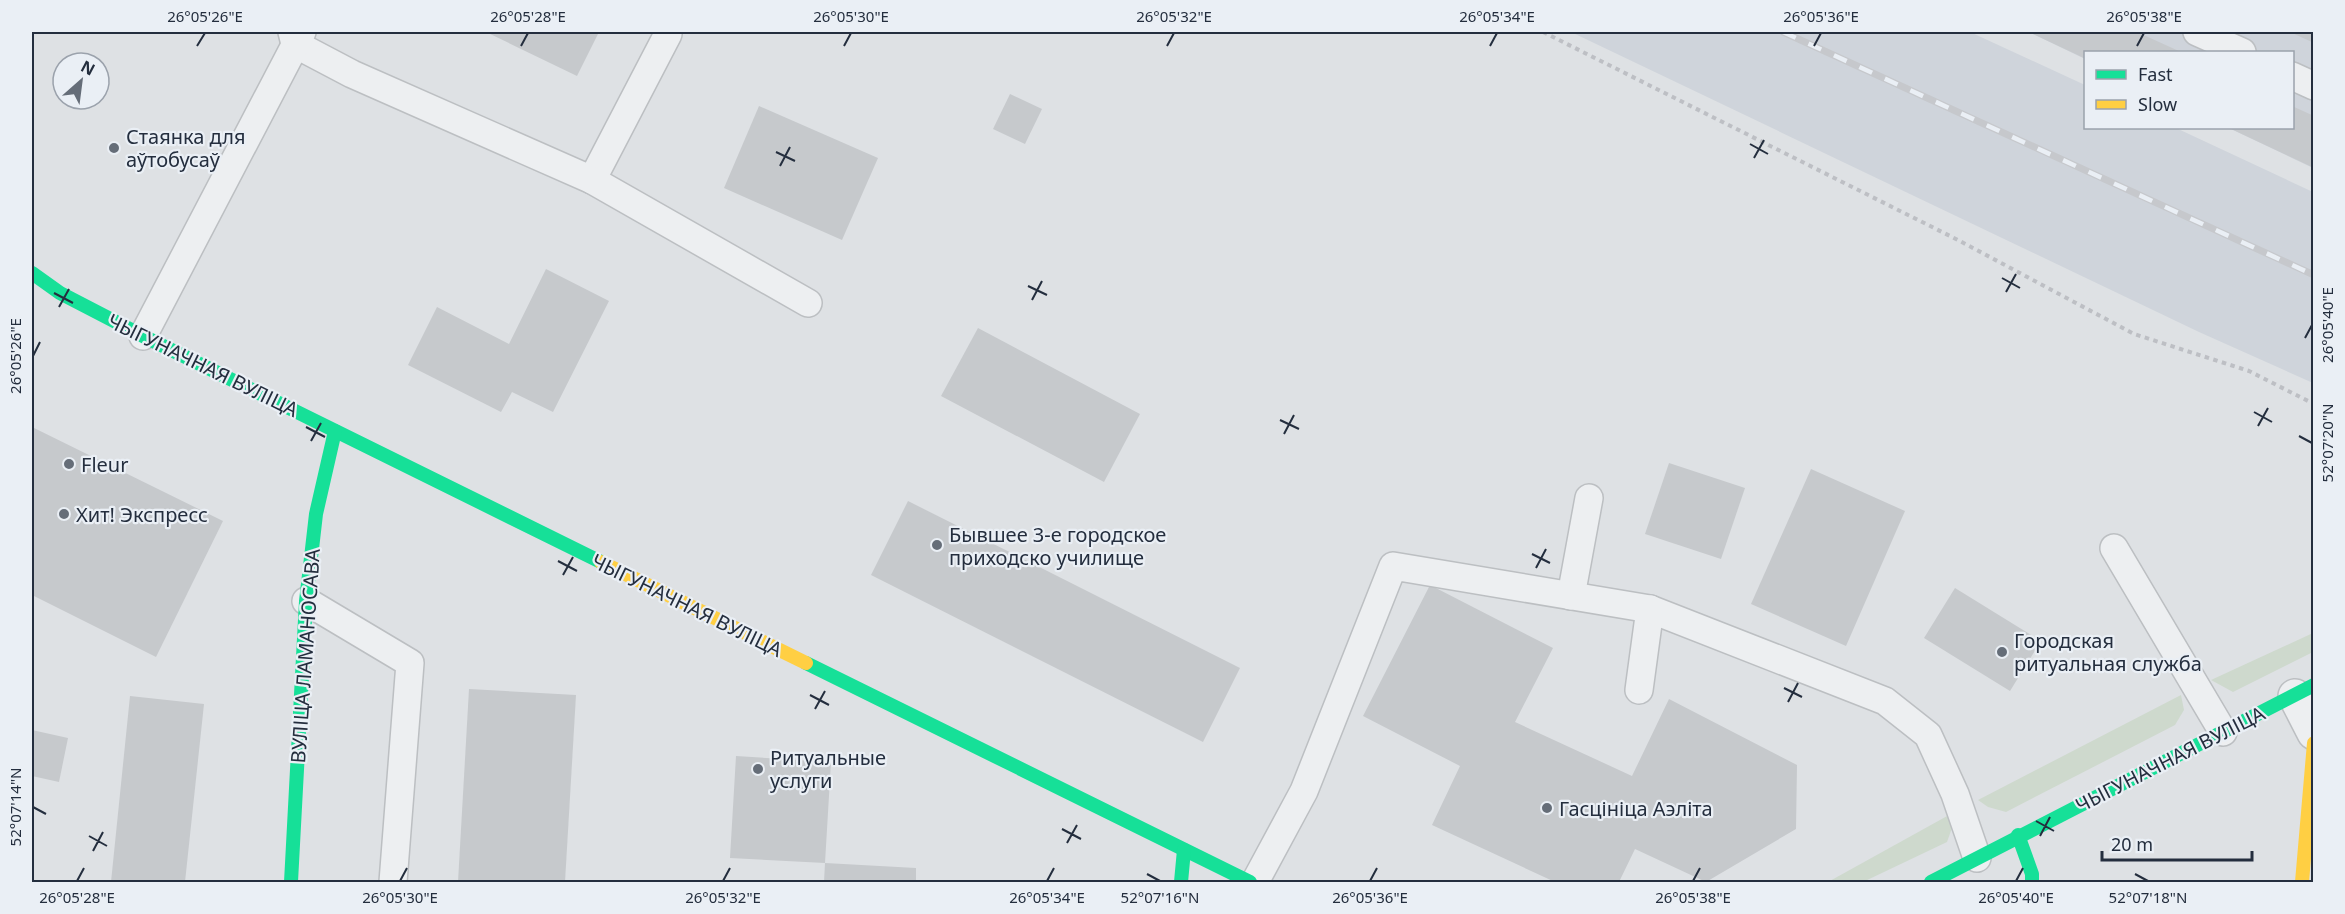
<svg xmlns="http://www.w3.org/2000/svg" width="2345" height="914" font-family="'Noto Sans',sans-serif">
  <rect width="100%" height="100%" fill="#dee1e4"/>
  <g fill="#cfd4db">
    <polygon points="1571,32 1970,32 2085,85 2086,128 2176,128 2313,192 2313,383 2199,332"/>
    <polygon points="2029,32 2313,32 2313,168 2229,128 2292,128 2292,52 2086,52 2085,59"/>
  </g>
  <g fill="#ced9cd">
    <polygon points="2313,633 2313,652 2233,692 2211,680"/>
    <polygon points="2181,695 2184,710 2175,725 2006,812 1988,807 1978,800"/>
    <polygon points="1949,815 1953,825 1947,842 1863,882 1828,882"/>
  </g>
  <g fill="#c6c9cc">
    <polygon points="486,32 599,32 577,76"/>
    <polygon points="2029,32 2137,32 2181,52 2086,52 2086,59"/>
    <polygon points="2290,32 2314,32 2314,43"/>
    <polygon points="1010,94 1042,109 1025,144 993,129"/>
    <polygon points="759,106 878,158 842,240 724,188"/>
    <polygon points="2292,106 2314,116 2314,168 2229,128 2292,128"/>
    <polygon points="546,269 609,301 553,412 512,392 501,412 408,365 437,307 509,344"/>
    <polygon points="978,328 1140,414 1104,482 941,396"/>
    <polygon points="32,427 223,521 156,657 32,595"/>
    <polygon points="1669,463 1745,488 1721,559 1645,534"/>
    <polygon points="1811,469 1905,511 1846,646 1751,604"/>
    <polygon points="908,501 1240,668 1203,742 871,575"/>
    <polygon points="1430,585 1553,648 1515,722 1632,776 1669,699 1797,765 1796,829 1706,882 1635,849 1619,882 1555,882 1432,825 1460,766 1363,716"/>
    <polygon points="1955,588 2041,641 2010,691 1924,638"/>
    <polygon points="469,689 576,695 565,882 458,882"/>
    <polygon points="130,696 204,704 185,882 111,882"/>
    <polygon points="32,730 68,738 59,782 32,776"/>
    <polygon points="736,756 831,762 825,863 916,868 916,882 824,882 825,863 730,858"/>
  </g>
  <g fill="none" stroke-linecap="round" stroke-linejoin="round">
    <defs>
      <g id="lane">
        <polyline points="292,32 295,44 352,74 592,180 668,34"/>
        <polyline points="2197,32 2242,52"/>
        <polyline points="2292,76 2314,86"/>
        <polyline points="592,180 808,303"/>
        <polyline points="143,336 302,32"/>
        <polyline points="2114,548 2223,732"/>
        <polyline points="1571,596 1589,498"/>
        <polyline points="306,601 410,663 393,882"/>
        <polyline points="1639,690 1650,609"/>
        <polyline points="1255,882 1304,791 1393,566 1650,609 1885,701 1928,735 1955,794 1977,858"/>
      </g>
      <polyline id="street" points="2295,696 2314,733"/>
    </defs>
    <use href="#lane" stroke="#bcbfc2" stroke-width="30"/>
    <use href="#street" stroke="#bcbfc2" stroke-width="36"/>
    <polyline stroke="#bdbfc4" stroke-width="4" stroke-dasharray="4.5 4.5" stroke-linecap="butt" points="1543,32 1958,240 2134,334 2249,371 2314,404"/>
    <use href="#lane" stroke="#edeff1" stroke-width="27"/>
    <use href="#street" stroke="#edeff1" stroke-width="33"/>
    <g stroke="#16e098" stroke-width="14">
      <polyline points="32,273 60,293 143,336 601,562"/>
      <polyline points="806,663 1250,882"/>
      <polyline points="2018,835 2032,874 2032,882"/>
      <polyline points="291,882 306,601 316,514 335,431"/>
      <polyline points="1181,882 1184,850"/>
      <polyline points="1931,882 2314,685"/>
    </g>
    <g stroke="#ffcf43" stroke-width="14">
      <polyline points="601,562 806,663"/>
      <polyline points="2302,882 2314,743"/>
    </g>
    <defs>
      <polyline id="rail" points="1783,32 2314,275"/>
    </defs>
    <use href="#rail" stroke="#c6c8cc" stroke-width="7"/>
    <use href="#rail" stroke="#eaeff5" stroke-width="4.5" stroke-dasharray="14" stroke-linecap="butt"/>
  </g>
  <path fill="none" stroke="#242e3e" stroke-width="2" d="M197 46 205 33M521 46 528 33M844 46 851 33M1167 46 1174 33M1490 46 1497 33M1814 46 1821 33M2137 46 2144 33M1750 144 1768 154M776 152 795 161M1754 158 1764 140M780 166 790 147M2002 278 2020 288M1028 286 1047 295M2006 292 2016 274M54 293 73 303M1032 300 1042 281M59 307 69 289M2305 338 2312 325M33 356 40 342M2254 412 2272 422M1280 420 1299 429M2258 426 2268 408M306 427 325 437M1284 434 1294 415M2299 436 2312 443M311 441 321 423M1532 554 1550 563M558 561 577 571M1536 568 1546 549M563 575 573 557M1784 688 1802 697M810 695 829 705M1788 702 1798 683M815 709 825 691M33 807 46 814M2036 821 2054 831M1062 829 1081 839M89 836 107 846M2040 836 2050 817M1067 843 1077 825M93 851 103 832M1147 874 1160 881M2135 874 2148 881M77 881 84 868M400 881 407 868M723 881 730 868M1047 881 1054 868M1370 881 1377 868M1693 881 1700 868M2016 881 2023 868"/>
  <g fill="#656d78" stroke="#eaeff5" stroke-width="2">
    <circle cx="114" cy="148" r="6"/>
    <circle cx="69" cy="464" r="6"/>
    <circle cx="64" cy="514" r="6"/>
    <circle cx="937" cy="545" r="6"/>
    <circle cx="2002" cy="652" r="6"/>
    <circle cx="758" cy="769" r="6"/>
    <circle cx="1547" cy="808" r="6"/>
  </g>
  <g text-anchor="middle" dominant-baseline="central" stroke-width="4.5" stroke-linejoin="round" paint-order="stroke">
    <g font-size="20" fill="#242e3e" stroke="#eaeff5" text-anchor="start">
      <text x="126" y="136">Стаянка для<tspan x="126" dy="23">аўтобусаў</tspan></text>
      <text x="81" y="464">Fleur</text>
      <text x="76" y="514">Хит! Экспресс</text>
      <text x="949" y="534">Бывшее 3-е городское<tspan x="949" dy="23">приходско училище</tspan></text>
      <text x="2014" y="640">Городская<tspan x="2014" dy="23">ритуальная служба</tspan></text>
      <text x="770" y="757">Ритуальные<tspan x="770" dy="23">услуги</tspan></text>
      <text x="1559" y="808">Гасцініца Аэліта</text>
    </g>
    <g font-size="20" fill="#242e3e" stroke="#eaeff5">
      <text transform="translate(203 365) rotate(26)">ЧЫГУНАЧНАЯ ВУЛІЦА</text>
      <text transform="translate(687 605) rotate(26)">ЧЫГУНАЧНАЯ ВУЛІЦА</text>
      <text transform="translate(305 656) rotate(-86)">ВУЛІЦА ЛАМАНОСАВА</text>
      <text transform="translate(2170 759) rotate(-27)">ЧЫГУНАЧНАЯ ВУЛІЦА</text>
    </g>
  </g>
  <rect width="2345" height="914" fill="none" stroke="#eaeff5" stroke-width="66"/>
  <rect x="2084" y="51" width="210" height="78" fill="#eaeff5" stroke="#9ba2ac" stroke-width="1.5"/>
  <rect x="2096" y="70" width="30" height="9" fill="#16e098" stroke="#9ba2ac" stroke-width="1.5"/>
  <text x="2138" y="81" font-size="18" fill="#242e3e">Fast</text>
  <rect x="2096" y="100" width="30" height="9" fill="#ffcf43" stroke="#9ba2ac" stroke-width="1.5"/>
  <text x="2138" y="111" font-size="18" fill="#242e3e">Slow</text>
  <g transform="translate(81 81) rotate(28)"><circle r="28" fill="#eaeff5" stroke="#9ba2ac" stroke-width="1.5"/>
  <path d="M0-4.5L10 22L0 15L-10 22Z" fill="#656d78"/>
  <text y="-9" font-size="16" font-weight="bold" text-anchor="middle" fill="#242e3e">N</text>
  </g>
  <path d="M2102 851v9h150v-9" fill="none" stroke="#242e3e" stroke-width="3"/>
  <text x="2111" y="851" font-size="18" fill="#242e3e" stroke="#eaeff5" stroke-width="4.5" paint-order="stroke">20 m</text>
  <rect x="33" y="33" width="2279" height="848" fill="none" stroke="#242e3e" stroke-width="2"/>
  <g font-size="15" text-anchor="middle" fill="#242e3e">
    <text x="205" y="22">26°05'26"E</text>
    <text x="528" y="22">26°05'28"E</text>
    <text x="851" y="22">26°05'30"E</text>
    <text x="1174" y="22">26°05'32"E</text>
    <text x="1497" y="22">26°05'34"E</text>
    <text x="1821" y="22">26°05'36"E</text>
    <text x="2144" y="22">26°05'38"E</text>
    <text transform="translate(2328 325) rotate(-90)" y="5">26°05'40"E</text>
    <text transform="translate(16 356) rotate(-90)" y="5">26°05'26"E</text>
    <text transform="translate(2328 443) rotate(-90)" y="5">52°07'20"N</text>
    <text transform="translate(16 807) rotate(-90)" y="5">52°07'14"N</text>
    <text x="77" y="903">26°05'28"E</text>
    <text x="400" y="903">26°05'30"E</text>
    <text x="723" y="903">26°05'32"E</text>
    <text x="1047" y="903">26°05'34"E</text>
    <text x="1160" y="903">52°07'16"N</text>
    <text x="1370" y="903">26°05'36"E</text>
    <text x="1693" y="903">26°05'38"E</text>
    <text x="2016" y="903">26°05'40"E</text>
    <text x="2148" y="903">52°07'18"N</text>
  </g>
</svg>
